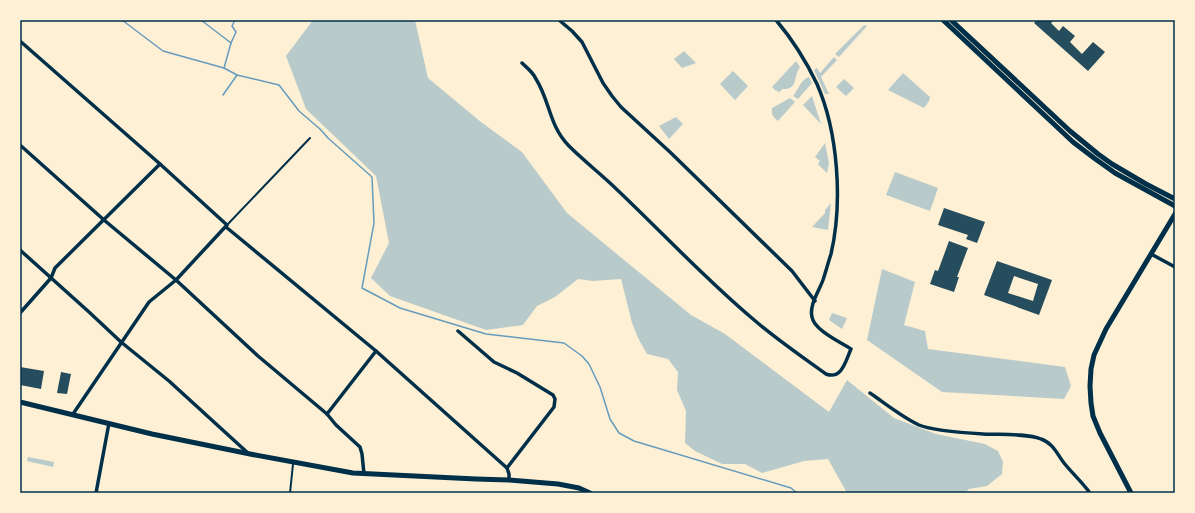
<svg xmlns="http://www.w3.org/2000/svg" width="1195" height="513" font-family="Rubik,sans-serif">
  <rect width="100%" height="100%" fill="#fdf0d5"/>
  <g fill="#b9caca">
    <polygon points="313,20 415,20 428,78 481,122 522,152 567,213 691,315 725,334 829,412 847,380 894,418 936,434 985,444 998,451 1003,462 1002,474 987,486 969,489 965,493 847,493 828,459 804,461 762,473 745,464 722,464 695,451 685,443 686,411 677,390 678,372 668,359 647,354 638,338 632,323 621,279 593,281 578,279 555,297 537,306 523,325 486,330 390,296 371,278 389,243 376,176 306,109 286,56"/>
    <polygon points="864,25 867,26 839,57 835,54"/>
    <polygon points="684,51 696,63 682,68 674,59"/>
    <polygon points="834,57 837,60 821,77 829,94 825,94 814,70 817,68 820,73"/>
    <path d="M796 61 800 67C793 76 799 90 782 89L781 91 778 92 777 90 776 91 772 87Z"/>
    <polygon points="733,71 748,86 735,100 720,84"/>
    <polygon points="903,73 930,97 929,101 924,108 888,90"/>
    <path d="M809 77 812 83 798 99 793 96C798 90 801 79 809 77Z"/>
    <polygon points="844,79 854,88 846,96 836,87"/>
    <polygon points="812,96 821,124 803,105"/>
    <path d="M790 98 795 102 778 121C773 117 771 114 772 108Z"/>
    <polygon points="676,117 683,124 669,139 659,126"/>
    <polygon points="825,143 829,163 827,173 818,164 820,161 815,157"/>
    <polygon points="895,172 938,188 930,211 886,195"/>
    <polygon points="831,203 828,230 812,227 825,213 825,210"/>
    <polygon points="882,269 915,282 904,325 925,331 928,349 1065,367 1071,386 1064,399 942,392 867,340"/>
    <polygon points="832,313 847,318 842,329 829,320"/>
    <polygon points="28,457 54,462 53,467 27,461"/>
  </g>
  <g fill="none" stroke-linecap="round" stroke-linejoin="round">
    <g stroke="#669bbc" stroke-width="1.5">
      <polyline points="122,20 163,51 224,68 237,75 279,85 299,111 320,129 328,138 372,177 374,223 362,288 400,308 486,334 564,343 582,356 589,364 600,387 610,419 619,433 634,441 791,488 797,493"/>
      <polyline points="201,20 231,43 224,68"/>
      <polyline points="231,43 236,32 232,26 235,20"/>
      <polyline points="223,95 237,75"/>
    </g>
  </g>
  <g fill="#264d5e" fill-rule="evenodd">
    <polygon points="1037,20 1054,20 1051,23 1059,31 1063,26 1075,36 1070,42 1082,54 1093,42 1105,52 1088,71 1034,23"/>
    <polygon points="944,208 985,222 977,243 966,239 968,235 938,225"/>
    <polygon points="949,241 968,248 957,277 959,277 954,292 930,284 935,270 938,271"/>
    <path d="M997 261 1052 280 1039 315 984 295ZM1014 276 1038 284 1033 301 1008 293Z"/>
    <polygon points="20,367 44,371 41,389 20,385"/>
    <polygon points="61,372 71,374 67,394 57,393"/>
  </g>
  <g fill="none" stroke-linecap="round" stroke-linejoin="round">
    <g stroke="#003049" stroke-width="2">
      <polyline points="227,225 310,138"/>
      <polyline points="290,493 293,464"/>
    </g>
    <g stroke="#003049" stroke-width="3.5">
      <polyline points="559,20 572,31 582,42 603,83 612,96 621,107 671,153 792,271 815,301"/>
      <polyline points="20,41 160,164 227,225 176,280 149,302 73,414"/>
      <path d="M522 63C527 68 533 72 536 79 550 101 549 126 569 146 582 159 597 171 610 183 658 228 703 277 753 319 776 339 801 356 826 374 842 380 846 360 851 349 840 342 814 330 812 317 809 305 819 291 823 280 826 271 828 263 831 254 843 202 838 132 817 84 806 61 792 39 776 20"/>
      <polyline points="20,145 104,220 176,280 258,356 327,414 336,425 360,447 362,454 364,474"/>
      <polyline points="226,227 376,351 507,468 509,474 509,480"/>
      <polyline points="20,250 89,312 121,342 169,381 249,454"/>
      <polyline points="1151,254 1175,267"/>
      <polyline points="20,313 51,278 55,268 160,164"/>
      <polyline points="458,331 494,362 517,373 553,395 555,399 554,407 507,468"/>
      <path d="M870 393C886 404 902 417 919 425 934 431 966 433 983 434 1000 435 1026 433 1041 439 1053 443 1057 454 1064 463 1072 473 1082 482 1090 493"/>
      <polyline points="327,414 376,351"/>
      <polyline points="96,493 109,423"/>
    </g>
    <g stroke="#003049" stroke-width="5">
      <polyline points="943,20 1073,142 1094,158 1115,173 1175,206"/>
      <polyline points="951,20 1070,131 1098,154 1112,164 1146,184 1175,199"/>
      <polyline points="20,402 152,434 250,454 353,473 476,479 509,480 558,484 579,488 590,493"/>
      <polyline points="1131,493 1100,433 1093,416 1091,403 1090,386 1091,369 1094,355 1106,329 1175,214"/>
    </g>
  </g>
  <rect width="1195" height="513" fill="none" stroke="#fdf0d5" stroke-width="42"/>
  <rect x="21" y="21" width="1153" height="471" fill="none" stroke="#003049" stroke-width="1.5"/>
</svg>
